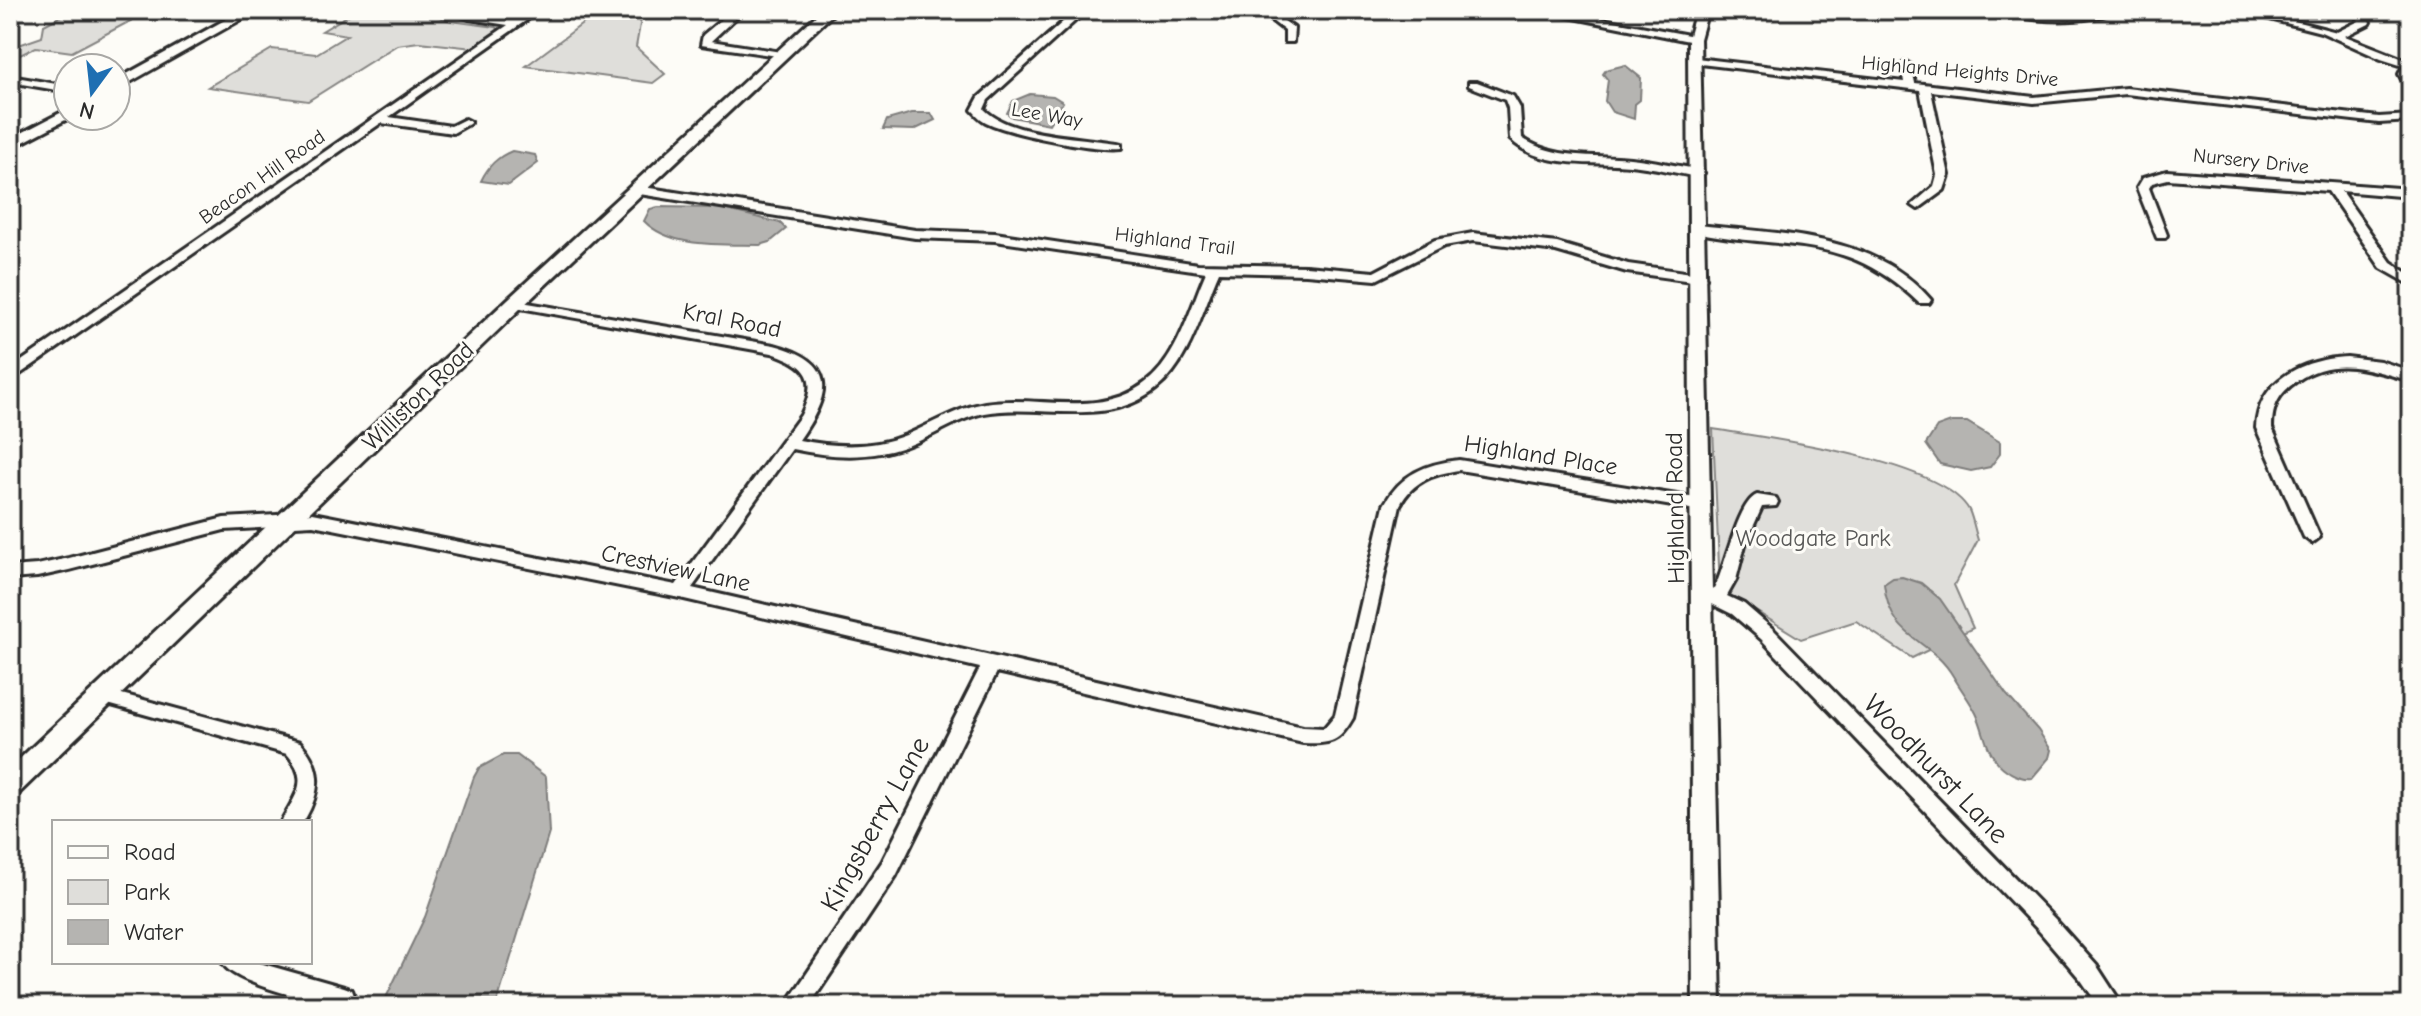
<svg xmlns="http://www.w3.org/2000/svg" width="2421" height="1016" font-family="'Comic Neue',sans-serif">
  <rect width="100%" height="100%" fill="#fdfcf7"/>
  <filter id="ink" filterUnits="userSpaceOnUse"><feTurbulence type="fractalNoise" baseFrequency=".0125" numOctaves="2"/><feDisplacementMap in="SourceGraphic" scale="16" xChannelSelector="R" yChannelSelector="G"/><feConvolveMatrix kernelMatrix="1 2 1 2 8 2 1 2 1" color-interpolation-filters="sRGB"/></filter>
  <g filter="url(#ink)">
    <g fill="#dfdeda" stroke="#858482" stroke-width="2">
      <polygon points="72,10 151,10 72,52 36,47 10,60 10,48 42,37 44,25"/>
      <polygon points="357,10 409,10 428,13 451,21 496,27 500,30 473,48 419,42 397,45 308,101 208,87 272,49 316,54 347,35 322,31"/>
      <polygon points="601,10 658,10 641,19 636,47 665,74 653,83 526,66"/>
      <path d="M1713 429C1769 438 1941 460 1969 510 1973 519 1975 531 1978 540L1954 585 1973 628 1912 658 1856 621 1801 639 1720 589Z"/>
    </g>
    <g fill="#b5b4b1" stroke="#7e7d7b" stroke-width="2">
      <polygon points="1625,65 1641,78 1640,100 1635,104 1634,119 1612,112 1605,101 1608,80 1603,74 1606,70"/>
      <polygon points="1030,94 1053,96 1063,102 1049,124 1012,117 1007,113 1013,101"/>
      <polygon points="912,113 931,113 935,120 914,130 883,129 887,120"/>
      <path d="M512 151 535 155 538 163 509 185 481 181C488 166 497 157 512 151Z"/>
      <path d="M658 207 719 208 780 223 786 229 770 242 760 245C724 244 671 249 644 221L650 209Z"/>
      <polygon points="1951,422 1967,422 2000,442 2000,454 1990,467 1971,471 1940,464 1926,444 1937,427"/>
      <path d="M1902 577 1921 583 1940 599 2006 694 2038 730 2051 750 2049 758 2032 778C2019 780 2003 770 1995 759 1984 745 1984 729 1976 713 1970 701 1960 688 1953 676 1930 637 1890 641 1884 584L1893 578Z"/>
      <polygon points="503,755 517,755 546,777 549,833 496,1006 382,1006 425,917 474,777 479,768"/>
    </g>
    <g fill="none" stroke-linecap="round" stroke-linejoin="round">
      <defs>
        <g id="minor">
          <polygon points="444,10 460,10 515,20 529,10 541,10 389,117 451,126 465,119 471,122 469,124 453,133 381,123 10,381 10,369 508,25 469,19"/>
          <polygon points="733,10 743,11 711,41 781,52 786,55 785,57 701,45 703,35"/>
          <path d="M1076 10H1087L988 100 984 109C1010 136 1081 137 1117 143L1121 144V148C1095 151 1010 134 986 122 980 119 977 115 972 110L979 97Z"/>
          <polygon points="1258,10 1269,10 1294,28 1293,42 1285,42 1285,31"/>
          <polygon points="1534,10 1555,10 1694,36 1699,39 1694,42"/>
          <path d="M1999 10 2059 14 2119 10C2095 24 2023 24 1999 10Z"/>
          <polygon points="2234,10 2252,10 2337,32 2359,21 2354,10 2364,10 2370,22 2369,24 2345,36 2411,62 2411,90 2407,89 2399,74 2403,66 2381,59 2321,32"/>
          <polygon points="1696,58 1904,82 1901,65 1906,62 1911,65 1915,83 2034,97 2126,88 2379,117 2411,115 2411,121 2379,123 2126,94 2034,103 1931,91 1949,175 1944,190 1918,209 1912,205 1934,186 1937,175 1920,90 1692,63 1691,61"/>
          <polygon points="10,76 68,86 68,92 10,82"/>
          <path d="M1469 82H1477L1513 96 1520 108 1522 138C1555 160 1592 154 1630 158 1653 160 1675 166 1698 169L1704 173 1698 177C1675 173 1653 167 1630 165 1590 161 1541 169 1510 139L1508 108 1505 100 1469 86Z"/>
          <polygon points="2167,171 2411,189 2411,197 2341,191 2391,262 2411,275 2411,285 2381,268 2328,191 2168,179 2152,183 2149,188 2167,235 2165,238 2157,238 2137,188 2143,178"/>
          <path d="M637 186 915 230 995 233 1198 264 1306 266 1374 272 1435 240 1473 233 1557 243 1628 264 1699 274 1706 278 1699 282 1627 272 1556 251 1473 241 1444 246 1376 280 1306 274 1219 272C1202 310 1190 363 1156 389 1106 429 1042 403 984 413 960 418 940 432 917 442 876 460 835 458 792 449L692 588 1303 727 1324 728 1335 715 1384 505C1401 474 1425 464 1459 460L1702 499 1710 505 1702 511 1459 470C1433 474 1413 481 1400 505L1353 718C1339 743 1330 744 1303 743L997 672 896 876 809 1006H785L882 862 980 668 680 598 313 525 224 530 69 570 37 577 10 579V567L37 565 69 558 224 518 313 513 676 585 801 415C819 378 808 365 772 353L515 307 508 303 510 300 774 345C838 362 832 393 799 440 835 447 872 449 906 435 932 424 957 408 985 403 1038 394 1098 419 1145 383 1178 359 1190 308 1206 272L995 241 915 238 633 193V187Z"/>
          <path d="M1699 225C1778 234 1875 233 1931 300L1929 303H1919C1845 231 1784 251 1695 232V226Z"/>
          <path d="M2347 357 2380 361 2411 371V381C2372 370 2334 355 2297 381 2279 393 2272 406 2272 428L2320 537 2312 543 2304 537 2256 428C2258 379 2304 359 2347 357Z"/>
          <path d="M1757 495 1776 498 1778 502 1776 506 1762 507 1745 545 1736 580 1727 596 1744 604 1773 629 2055 919 2097 966 2123 1006H2099L2081 980 2041 933 1761 639 1732 614 1696 596 1693 591 1696 586 1702 585 1714 589C1725 570 1737 503 1757 495Z"/>
          <path d="M103 689 300 742C323 768 321 791 305 819L303 822H281C294 796 312 782 287 754L97 701 94 696 97 691Z"/>
          <path d="M222 962H256L344 987 352 990 355 998 351 1006H335C310 999 232 984 222 962Z"/>
        </g>
        <g id="tertiary">
          <polygon points="243,10 258,10 116,90 116,80"/>
          <polygon points="1696,10 1708,10 1700,39 1721,1006 1693,1006 1688,39"/>
          <polygon points="68,109 68,116 73,116 10,149 10,139"/>
        </g>
        <polygon id="secondary" points="822,10 837,10 522,307 19,793 10,796 10,768 508,299"/>
      </defs>
      <use href="#minor" stroke="#2b2b2b" stroke-width="6"/>
      <use href="#tertiary" stroke="#2b2b2b" stroke-width="6"/>
      <use href="#secondary" stroke="#2b2b2b" stroke-width="6"/>
      <use href="#minor" fill="#fdfcf7" fill-rule="evenodd"/>
      <use href="#tertiary" fill="#fdfcf7" fill-rule="evenodd"/>
      <use href="#secondary" fill="#fdfcf7" fill-rule="evenodd"/>
    </g>
  </g>
  <g text-anchor="middle" dominant-baseline="central" stroke-width="6" stroke-linejoin="round" paint-order="stroke">
    <g font-size="20" fill="#2b2b2b" stroke="#fdfcf7">
      <text transform="translate(1960 71) rotate(5)">Highland Heights Drive</text>
      <text transform="translate(1047 115) rotate(10)">Lee Way</text>
      <text transform="translate(2251 161) rotate(6)">Nursery Drive</text>
      <text transform="translate(262 177) rotate(-35)">Beacon Hill Road</text>
      <text transform="translate(1175 241) rotate(7)">Highland Trail</text>
    </g>
    <g font-size="24" fill="#2b2b2b" stroke="#fdfcf7">
      <text transform="translate(732 320) rotate(11)">Kral Road</text>
      <text transform="translate(418 396) rotate(-44)">Williston Road</text>
      <text transform="translate(1541 455) rotate(9)">Highland Place</text>
      <text transform="translate(1675 508) rotate(-91)">Highland Road</text>
      <text transform="translate(676 568) rotate(12)">Crestview Lane</text>
    </g>
    <g font-size="24" fill="#585857" stroke="#fdfcf7">
      <text x="1813" y="538">Woodgate Park</text>
    </g>
    <g font-size="28" fill="#2b2b2b" stroke="#fdfcf7">
      <text transform="translate(1936 769) rotate(46)">Woodhurst Lane</text>
      <text transform="translate(875 824) rotate(-61)">Kingsberry Lane</text>
    </g>
  </g>
  <rect width="2421" height="1016" fill="none" stroke="#fdfcf7" stroke-width="40"/>
  <rect x="20" y="20" width="2381" height="976" fill="none" stroke="#2b2b2b" stroke-width="3" filter="url(#ink)"/>
  <rect x="52" y="820" width="260" height="144" fill="#fdfcf7" stroke="#a9a8a5" stroke-width="2"/>
  <rect x="68" y="846" width="40" height="12" fill="#fdfcf7" stroke="#a9a8a5" stroke-width="2"/>
  <text x="124" y="860" font-size="24" fill="#2b2b2b">Road</text>
  <rect x="68" y="880" width="40" height="24" fill="#dfdeda" stroke="#a9a8a5" stroke-width="2"/>
  <text x="124" y="900" font-size="24" fill="#2b2b2b">Park</text>
  <rect x="68" y="920" width="40" height="24" fill="#b5b4b1" stroke="#a9a8a5" stroke-width="2"/>
  <text x="124" y="940" font-size="24" fill="#2b2b2b">Water</text>
  <g transform="translate(92 92) rotate(195)"><circle r="38" fill="#fdfcf7" stroke="#a9a8a5" stroke-width="2"/>
  <path d="M0-6L14 30L0 20L-14 30Z" fill="#1f6fb2"/>
  <text y="-12" font-size="22" font-weight="bold" text-anchor="middle" fill="#2b2b2b">N</text>
  </g>
</svg>
